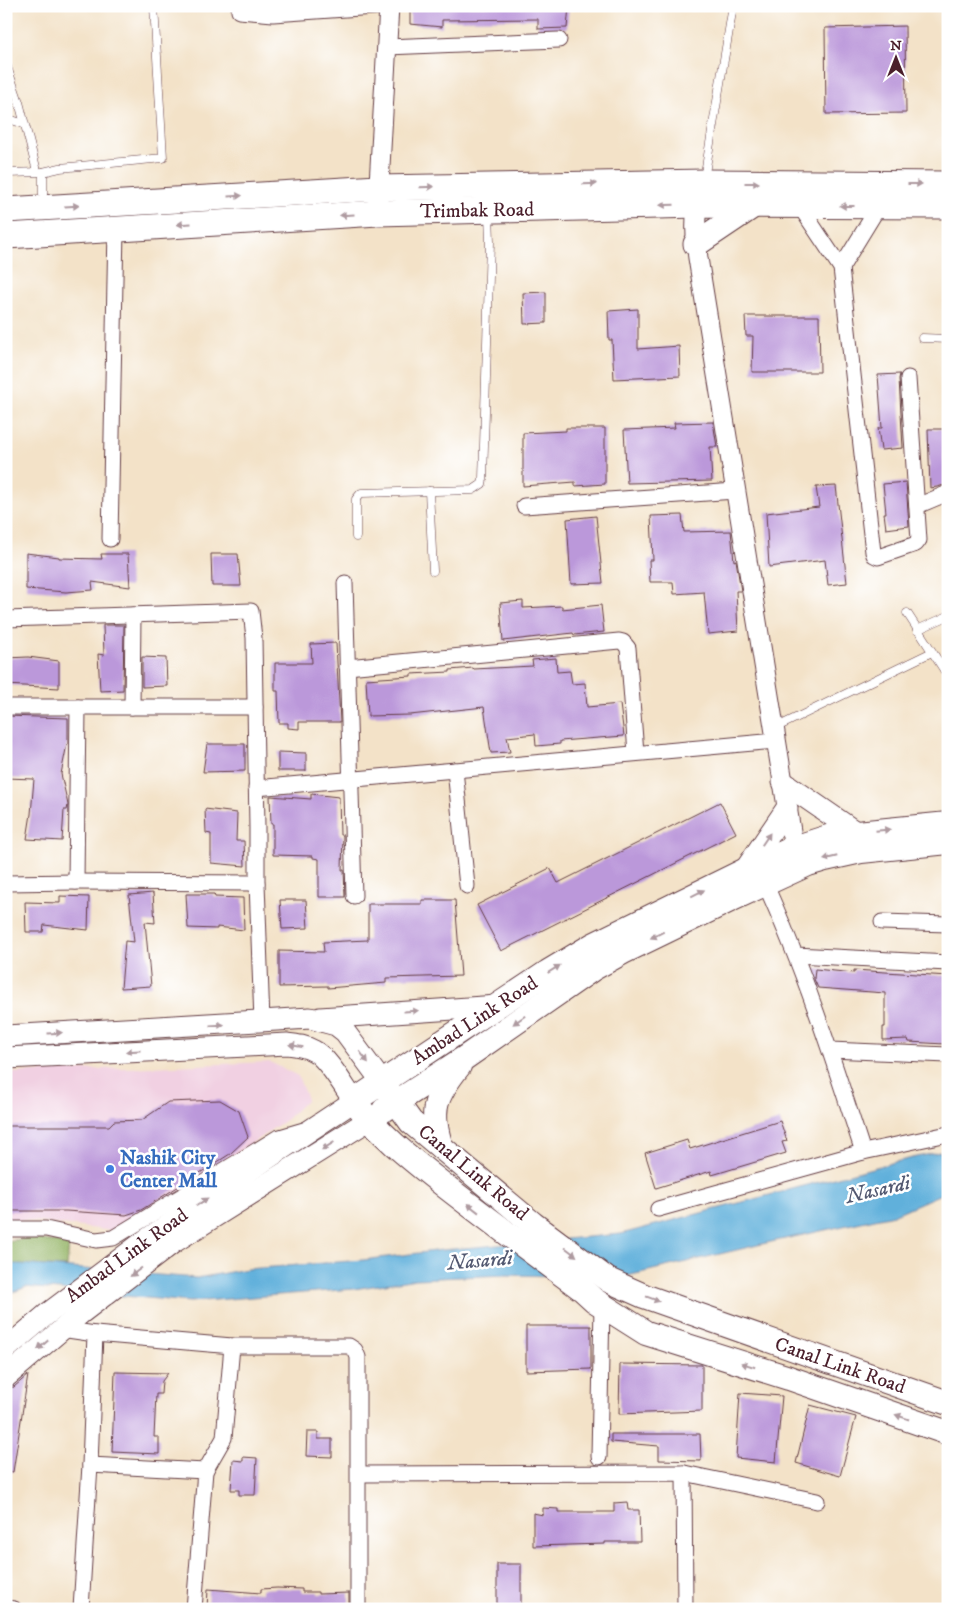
<svg xmlns="http://www.w3.org/2000/svg" width="954" height="1615" font-family="'IM FELL DW Pica',serif">
  <rect width="100%" height="100%" fill="#fff"/>
  <filter id="ink" filterUnits="userSpaceOnUse"><feTurbulence type="fractalNoise" baseFrequency=".02" numOctaves="2"/><feDisplacementMap in="SourceGraphic" scale="10" xChannelSelector="R" yChannelSelector="G"/><feConvolveMatrix kernelMatrix="1 2 1 2 8 2 1 2 1" color-interpolation-filters="sRGB"/></filter>
  <filter id="wash" filterUnits="userSpaceOnUse"><feTurbulence type="fractalNoise" baseFrequency=".0096" numOctaves="4" result="noise"/><feDisplacementMap in="SourceGraphic" scale="20" xChannelSelector="R" yChannelSelector="G"/><feGaussianBlur stdDeviation="1.12" result="paint"/><feColorMatrix in="noise" values="0 0 0 0 0 0 0 0 0 0 0 0 0 0 0 0 0 1.4 0 .05"/><feComposite in="paint" operator="in"/></filter>
  <g filter="url(#wash)">
    <rect width="100%" height="100%" fill="#f3e2c8"/>
    <polygon fill="#f1d0e2" points="270,1062 298,1076 307,1099 287,1119 122,1232 25,1220 6,1222 6,1073"/>
    <polygon fill="#95b568" stroke="#706a4a" points="31,1238 69,1244 67,1267 6,1264 6,1241"/>
    <polygon fill="#60b0db" stroke="#556883" points="948,1150 948,1191 893,1215 762,1244 623,1277 505,1275 416,1279 354,1289 190,1302 26,1287 6,1295 6,1264 21,1264 197,1278 247,1269 363,1260 442,1250 621,1234 895,1162"/>
    <g id="blocks">
      <g fill="#bb98da">
        <polygon points="410,6 569,6 567,28 538,29 538,19 442,20 442,27 410,24"/>
        <polygon points="905,26 906,113 826,114 825,28"/>
        <polygon points="546,292 546,323 524,324 523,293"/>
        <polygon points="638,309 638,349 679,346 680,376 614,379 612,340 609,340 608,311"/>
        <polygon points="745,316 819,316 820,372 752,372 753,336 746,336"/>
        <polygon points="900,374 899,379 903,448 881,450 878,428 882,428 878,375"/>
        <polygon points="713,422 717,447 710,447 712,481 627,483 624,430 675,428 674,423"/>
        <polygon points="566,428 605,428 605,484 575,486 575,482 523,486 523,433 566,431"/>
        <polygon points="928,429 944,429 944,461 948,460 948,484 937,487 930,488"/>
        <polygon points="906,482 909,526 886,529 884,513 886,513 883,484"/>
        <polygon points="836,486 847,583 828,585 825,560 769,567 766,513 819,507 816,487"/>
        <polygon points="682,515 684,532 731,531 734,561 736,560 741,591 736,591 738,631 708,634 704,592 674,594 673,582 650,582 649,560 653,560 651,516"/>
        <polygon points="596,516 603,583 571,584 567,519"/>
        <polygon points="26,553 59,557 59,558 102,559 101,554 128,554 130,587 92,582 93,590 66,592 26,589"/>
        <polygon points="211,554 238,554 241,586 212,586"/>
        <polygon points="523,601 523,608 562,606 562,609 601,605 604,632 574,635 573,633 503,641 500,603"/>
        <polygon points="103,625 124,625 123,690 100,691 98,654 104,655"/>
        <polygon points="336,643 340,722 299,722 299,729 288,728 288,723 279,723 278,691 275,691 275,663 312,663 311,644"/>
        <polygon points="28,657 59,661 59,688 6,685 6,658"/>
        <polygon points="142,657 166,658 167,686 142,687"/>
        <polygon points="556,658 557,672 570,671 572,684 585,683 587,707 620,704 624,736 560,741 560,744 536,746 535,734 507,737 510,752 491,753 484,707 410,715 368,716 366,679 411,676 411,674 450,672 450,670 473,668 474,669 533,666 532,660"/>
        <polygon points="6,716 68,718 68,744 67,744 61,774 68,805 67,810 64,810 62,841 27,839 31,814 34,779 6,778"/>
        <polygon points="207,744 245,744 245,771 203,772"/>
        <polygon points="278,752 306,753 306,771 278,771"/>
        <polygon points="311,794 339,797 340,835 343,835 342,870 344,870 345,897 319,897 319,859 313,858 313,856 273,855 273,824 271,824 270,796 311,799"/>
        <polygon points="720,802 736,833 501,951 477,905 550,868 558,883"/>
        <polygon points="205,809 237,813 236,841 244,841 245,866 211,863 211,834 206,833"/>
        <polygon points="153,893 155,923 145,922 151,986 121,988 125,941 134,942 129,895"/>
        <polygon points="186,894 214,894 215,897 243,898 244,930 217,927 217,929 188,928"/>
        <polygon points="60,896 89,897 88,930 44,925 43,932 26,932 25,902 60,903"/>
        <polygon points="280,900 306,900 308,928 282,929"/>
        <polygon points="422,900 455,900 461,976 386,978 386,983 328,988 328,986 279,987 279,951 324,952 323,942 368,940 368,904 422,904"/>
        <polygon points="815,969 854,973 854,970 948,976 948,1040 944,1039 944,1044 909,1042 908,1039 883,1040 883,1027 885,1027 885,993 818,988 814,979"/>
        <polygon points="220,1100 239,1111 248,1137 230,1154 141,1210 126,1215 66,1211 6,1211 6,1126 109,1126 114,1121 142,1120 168,1102"/>
        <polygon points="780,1121 787,1141 782,1142 786,1153 712,1175 711,1171 656,1188 645,1153 687,1140 690,1149"/>
        <polygon points="526,1326 591,1326 591,1369 526,1371"/>
        <polygon points="620,1364 702,1365 702,1411 619,1414"/>
        <polygon points="115,1372 168,1373 162,1381 161,1394 156,1394 154,1437 159,1437 159,1454 112,1452"/>
        <polygon points="28,1375 13,1472 6,1471 6,1389 14,1387"/>
        <polygon points="740,1393 782,1396 776,1462 736,1458"/>
        <polygon points="810,1405 856,1417 840,1476 796,1463"/>
        <polygon points="307,1432 318,1432 318,1439 332,1439 332,1457 306,1456"/>
        <polygon points="611,1434 700,1434 701,1461 659,1460 659,1446 611,1442"/>
        <polygon points="243,1457 257,1458 255,1495 239,1495 239,1490 231,1490 233,1460 243,1461"/>
        <polygon points="627,1502 628,1510 639,1510 640,1542 605,1542 605,1544 533,1546 533,1513 543,1515 543,1508 558,1509 558,1512 614,1512 614,1503"/>
        <rect x="497" y="1564" width="24" height="45"/>
        <polygon points="277,1588 302,1589 302,1592 318,1592 318,1594 349,1593 349,1609 207,1609 208,1589 261,1593 261,1589"/>
      </g>
    </g>
  </g>
  <g filter="url(#ink)">
    <use href="#blocks" fill-opacity="0" stroke="#633c43" stroke-width="1"/>
    <g fill="none" stroke-linecap="round" stroke-linejoin="round">
      <defs>
        <g id="service">
          <polyline points="6,64 19,102 37,171"/>
          <polyline points="6,118 24,124"/>
          <polyline points="43,172 43,194"/>
          <polyline points="6,173 43,172 60,168 163,158 154,6"/>
          <polyline points="704,179 733,6"/>
          <polyline points="922,338 948,339"/>
          <polyline points="429,491 433,571"/>
          <polyline points="356,537 356,499 361,493 473,490 482,484 483,479 490,242 489,213"/>
          <polyline points="907,613 948,676"/>
          <polyline points="917,630 948,616"/>
          <polyline points="775,728 932,652"/>
        </g>
        <g id="minor">
          <polyline points="240,6 239,11 273,14 389,6"/>
          <polyline points="387,47 559,40"/>
          <polyline points="799,205 841,268 873,552 874,555 878,557 916,544 919,540 908,378"/>
          <polyline points="841,268 879,206"/>
          <polyline points="524,506 735,491"/>
          <polyline points="917,506 948,493"/>
          <polyline points="110,539 116,228"/>
          <polyline points="345,583 354,896"/>
          <polyline points="6,619 251,611 254,638 257,828 257,883 262,1022"/>
          <polyline points="347,667 619,641 623,642 628,648 636,753"/>
          <polyline points="6,707 255,707"/>
          <polyline points="132,707 133,615"/>
          <polyline points="455,770 467,886"/>
          <polyline points="256,788 776,741"/>
          <path d="M762 877C803 966 833 1059 863 1152"/>
          <polyline points="76,882 78,707"/>
          <polyline points="6,883 76,882 257,883"/>
          <polyline points="882,922 948,924"/>
          <polyline points="796,955 948,963"/>
          <polyline points="830,1050 948,1055"/>
          <polyline points="658,1209 863,1152 948,1134"/>
          <polyline points="6,1229 46,1229 96,1240 113,1238 277,1138 304,1130"/>
          <polyline points="61,1329 95,1334 90,1465 81,1609"/>
          <polyline points="95,1334 232,1346 349,1346 355,1350 358,1357 358,1609"/>
          <polyline points="599,1457 602,1305"/>
          <polyline points="90,1465 205,1471 194,1609"/>
          <polyline points="205,1471 224,1438 232,1346"/>
          <polyline points="684,1473 685,1609"/>
          <polyline points="359,1474 684,1473 817,1501"/>
          <polyline points="6,1608 14,1609"/>
        </g>
        <g id="tertiary">
          <path d="M700 193C694 214 695 237 698 258L796 862"/>
          <polyline points="378,202 389,6"/>
        </g>
        <g id="secondary">
          <polyline points="783,782 857,833"/>
          <polyline points="745,870 787,808"/>
          <polyline points="320,1018 498,1006"/>
          <polyline points="6,1036 310,1018 336,1025 345,1032 382,1082"/>
          <path d="M6 1058 287 1044C296 1045 306 1046 314 1051 327 1057 345 1088 354 1101L147 1239 46 1315 6 1349"/>
          <polyline points="6,1377 80,1314 174,1242 369,1120"/>
        </g>
        <g id="primary">
          <path d="M948 824 857 833 828 837 794 848 756 865 593 945 548 972 354 1101C381 1136 411 1159 445 1186 490 1221 536 1255 582 1289L594 1300 646 1333 789 1378 948 1433"/>
          <polyline points="382,1082 411,1122 533,1224 608,1280 644,1296 948,1403"/>
          <polyline points="384,1110 466,1057 594,968 623,952 730,900 808,864 825,859 861,851 948,842"/>
          <path d="M441 1147C429 1110 435 1096 459 1066"/>
        </g>
        <g id="trunk">
          <polyline points="6,210 378,188 704,182 948,184"/>
          <polyline points="6,236 378,213 697,205 948,206"/>
          <polyline points="696,244 754,205"/>
        </g>
      </defs>
      <use href="#service" stroke="#633c43" stroke-width="9"/>
      <use href="#minor" stroke="#633c43" stroke-width="17"/>
      <use href="#tertiary" stroke="#633c43" stroke-width="21"/>
      <use href="#secondary" stroke="#633c43" stroke-width="23"/>
      <use href="#primary" stroke="#633c43" stroke-width="26"/>
      <use href="#trunk" stroke="#633c43" stroke-width="27"/>
      <use href="#service" stroke="#fff" stroke-width="8"/>
      <use href="#minor" stroke="#fff" stroke-width="15"/>
      <use href="#tertiary" stroke="#fff" stroke-width="19"/>
      <use href="#secondary" stroke="#fff" stroke-width="21"/>
      <use href="#primary" stroke="#fff" stroke-width="24"/>
      <use href="#trunk" stroke="#fff" stroke-width="25"/>
    </g>
    <defs><path id="oneway-solid" d="M-6-.8H1V-3.2L6.5 0L1 3.2V.8H-6Z" transform="scale(1.25)"/></defs>
    <g fill="#ae9aa0">
      <use href="#oneway-solid" transform="translate(752 183)"/>
      <use href="#oneway-solid" transform="translate(590 184) rotate(-1)"/>
      <use href="#oneway-solid" transform="translate(915 184)"/>
      <use href="#oneway-solid" transform="translate(427 187) rotate(-1)"/>
      <use href="#oneway-solid" transform="translate(235 196) rotate(-3)"/>
      <use href="#oneway-solid" transform="translate(667 205) rotate(178)"/>
      <use href="#oneway-solid" transform="translate(72 206) rotate(-3)"/>
      <use href="#oneway-solid" transform="translate(847 206) rotate(-180)"/>
      <use href="#oneway-solid" transform="translate(347 215) rotate(177)"/>
      <use href="#oneway-solid" transform="translate(184 224) rotate(177)"/>
      <use href="#oneway-solid" transform="translate(883 830) rotate(-5)"/>
      <use href="#oneway-solid" transform="translate(766 839) rotate(-56)"/>
      <use href="#oneway-solid" transform="translate(830 858) rotate(167)"/>
      <use href="#oneway-solid" transform="translate(698 893) rotate(-26)"/>
      <use href="#oneway-solid" transform="translate(657 935) rotate(154)"/>
      <use href="#oneway-solid" transform="translate(554 969) rotate(-32)"/>
      <use href="#oneway-solid" transform="translate(411 1011) rotate(-4)"/>
      <use href="#oneway-solid" transform="translate(519 1020) rotate(145)"/>
      <use href="#oneway-solid" transform="translate(217 1025) rotate(-3)"/>
      <use href="#oneway-solid" transform="translate(55 1033) rotate(-3)"/>
      <use href="#oneway-solid" transform="translate(296 1046) rotate(-170)"/>
      <use href="#oneway-solid" transform="translate(133 1051) rotate(177)"/>
      <use href="#oneway-solid" transform="translate(364 1057) rotate(53)"/>
      <use href="#oneway-solid" transform="translate(328 1146) rotate(148)"/>
      <use href="#oneway-solid" transform="translate(202 1202) rotate(-34)"/>
      <use href="#oneway-solid" transform="translate(473 1208) rotate(-142)"/>
      <use href="#oneway-solid" transform="translate(571 1252) rotate(37)"/>
      <use href="#oneway-solid" transform="translate(136 1272) rotate(143)"/>
      <use href="#oneway-solid" transform="translate(653 1299) rotate(20)"/>
      <use href="#oneway-solid" transform="translate(43 1345) rotate(139)"/>
      <use href="#oneway-solid" transform="translate(748 1365) rotate(-163)"/>
      <use href="#oneway-solid" transform="translate(902 1417) rotate(-161)"/>
    </g>
  </g>
  <circle fill="#3f7fe0" stroke="#fff" stroke-width="2" cx="110" cy="1169" r="5"/>
  <g text-anchor="middle" dominant-baseline="central" stroke-width="5" stroke-linejoin="round" paint-order="stroke">
    <g font-size="20" fill="#4a1f2b" stroke="#fff">
      <text transform="translate(477 211) rotate(-1)">Trimbak Road</text>
      <text transform="translate(475 1021) rotate(-33)">Ambad Link Road</text>
      <text transform="translate(473 1173) rotate(40)">Canal Link Road</text>
      <text transform="translate(127 1256) rotate(-36)">Ambad Link Road</text>
      <text transform="translate(840 1366) rotate(19)">Canal Link Road</text>
    </g>
    <g font-size="20" font-weight="bold" fill="#366cbe" stroke="#fff" text-anchor="start">
      <text x="120" y="1158">Nashik City<tspan x="120" dy="23">Center Mall</tspan></text>
    </g>
    <g font-size="21" font-style="italic" fill="#535971" stroke="#fff">
      <text transform="translate(878 1190) rotate(-13)">Nasardi</text>
      <text transform="translate(480 1261) rotate(-5)">Nasardi</text>
    </g>
  </g>
  <rect width="954" height="1615" fill="none" stroke="#fff" stroke-width="25"/>
  <g transform="translate(896 58)" stroke="#ffffff" stroke-width="4" paint-order="stroke">
  <path d="M0-4L9 19L0 12L-9 19Z" fill="#4a1f2b"/>
  <text y="-8" font-size="14" font-weight="bold" text-anchor="middle" fill="#4a1f2b">N</text>
  </g>
</svg>
